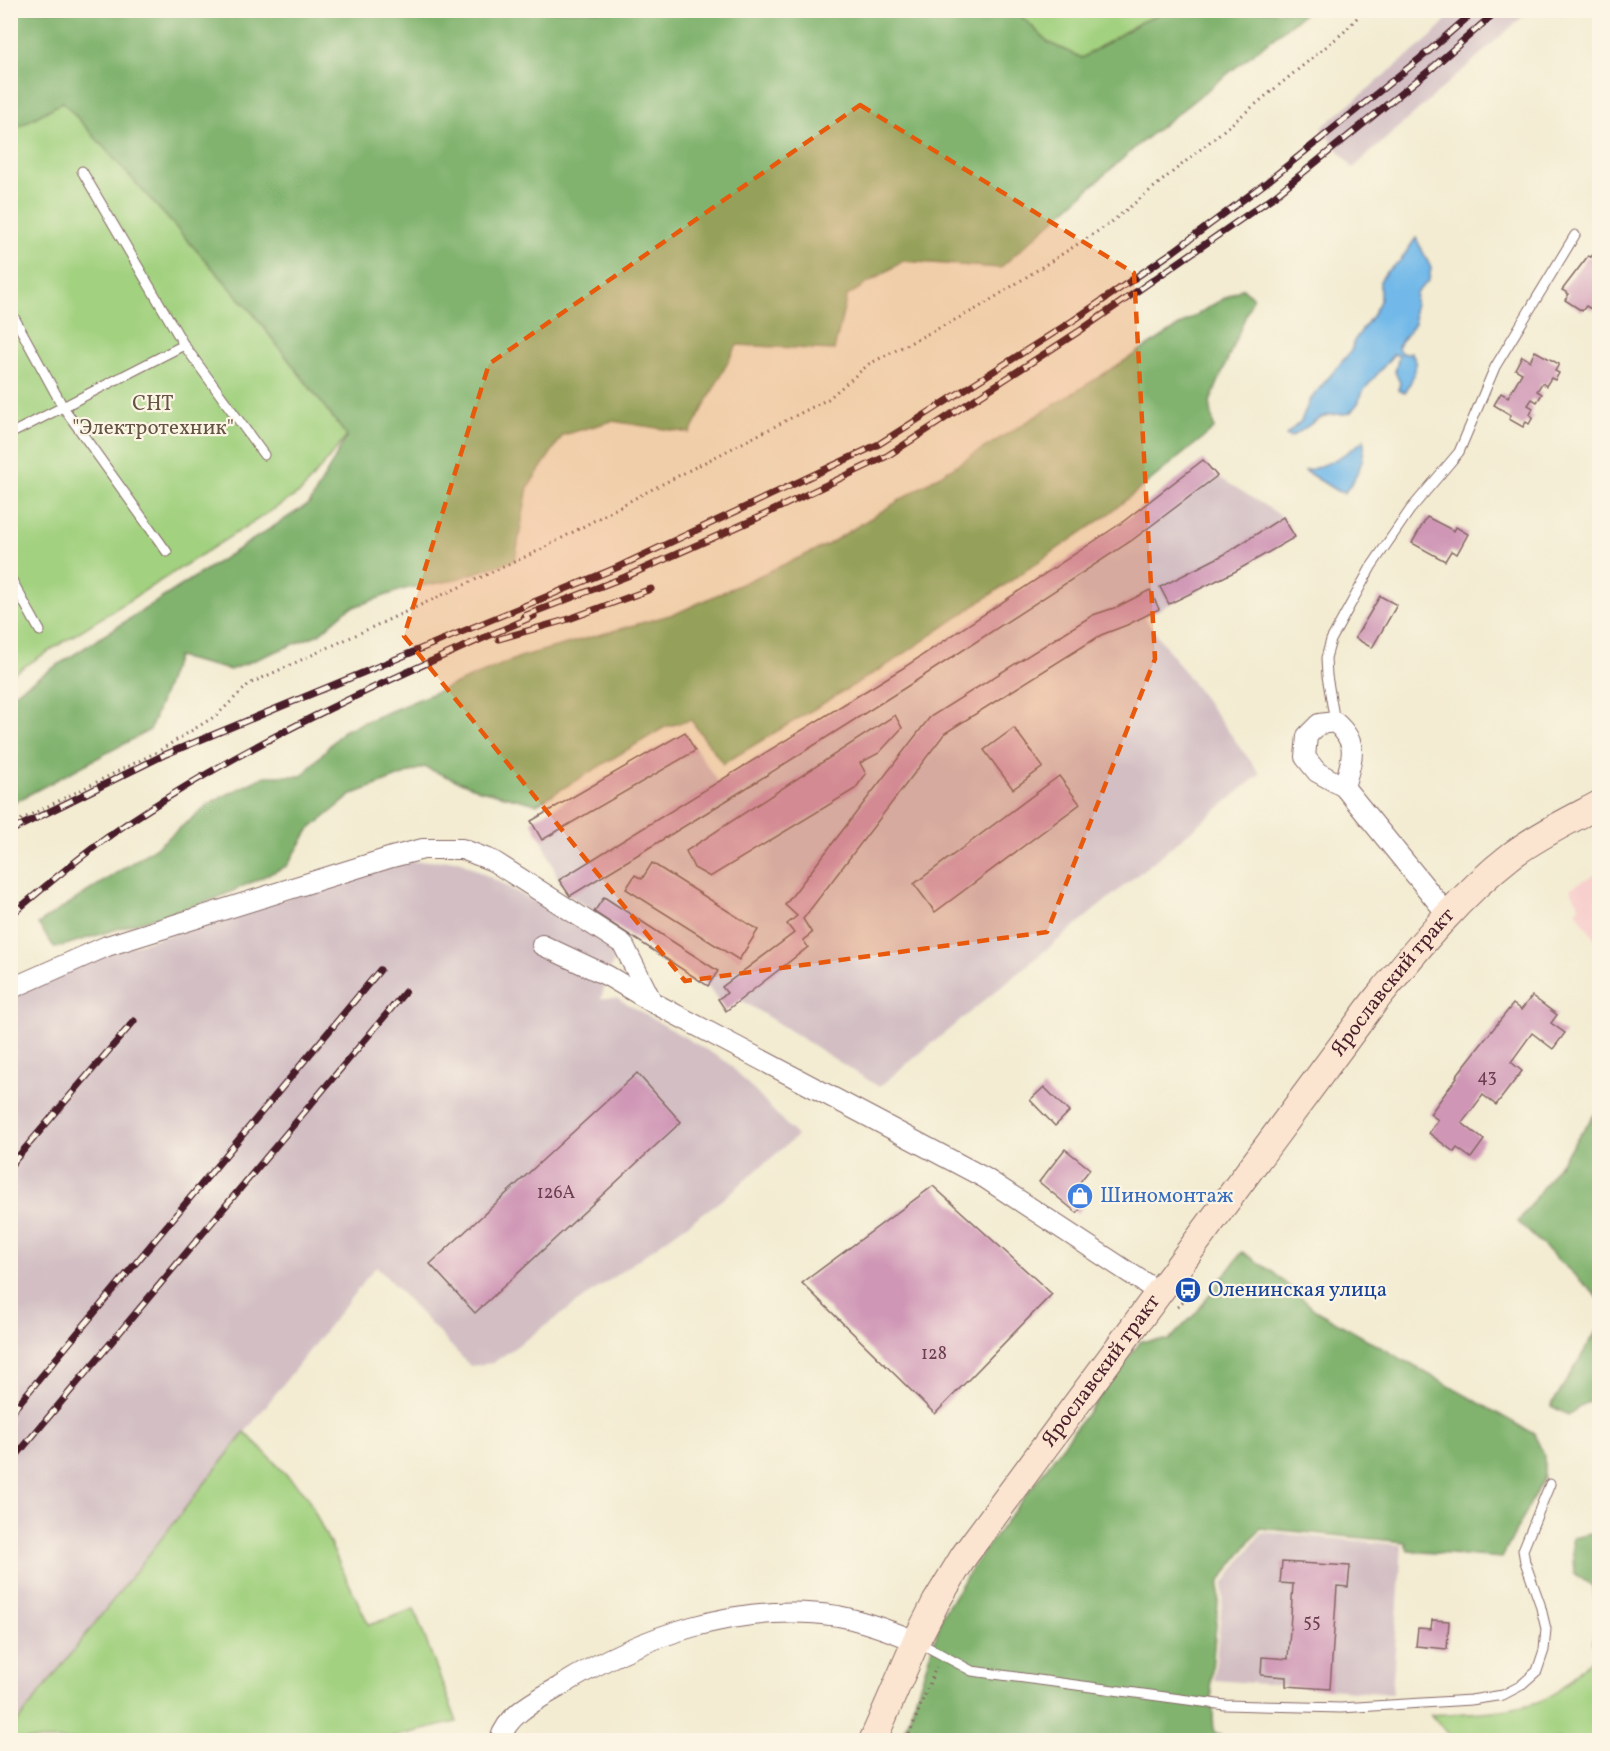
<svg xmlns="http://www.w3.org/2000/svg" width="1610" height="1751" font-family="Vollkorn,serif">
  <rect width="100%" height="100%" fill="#fcf5e5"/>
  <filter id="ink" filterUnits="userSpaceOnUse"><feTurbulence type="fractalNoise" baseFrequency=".0167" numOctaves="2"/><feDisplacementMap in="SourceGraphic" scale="12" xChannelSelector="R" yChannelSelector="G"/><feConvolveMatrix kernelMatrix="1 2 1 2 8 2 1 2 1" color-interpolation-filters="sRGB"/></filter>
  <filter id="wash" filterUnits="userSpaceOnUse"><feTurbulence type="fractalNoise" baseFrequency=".008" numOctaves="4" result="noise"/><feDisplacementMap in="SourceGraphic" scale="24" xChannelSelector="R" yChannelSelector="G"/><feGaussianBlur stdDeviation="1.35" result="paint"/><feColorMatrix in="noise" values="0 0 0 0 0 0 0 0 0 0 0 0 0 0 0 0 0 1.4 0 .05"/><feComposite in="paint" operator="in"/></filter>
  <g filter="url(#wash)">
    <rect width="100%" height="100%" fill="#f3ecd2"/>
    <polygon fill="#f7d0cd" points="1599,872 1599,946 1576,911 1579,905 1570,888"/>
    <g fill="#d2bec3">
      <polygon points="1454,10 1529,11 1353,168 1321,128 1432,36"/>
      <polygon points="1203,460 1217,476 1283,517 1295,537 1236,571 1144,617 1260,774 879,1087 741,1000 726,1011 708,986 570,896 559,880 542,840 531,821 685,732 718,782 903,668 1120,524"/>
      <polygon points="458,860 604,939 614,959 601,998 617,998 727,1062 797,1136 723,1199 493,1363 470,1366 376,1266 11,1730 11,1000 26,989 109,953 404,862"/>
      <polygon points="1262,1532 1402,1545 1392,1694 1214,1680 1224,1583"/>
    </g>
    <g fill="#a2d17f" stroke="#767855" stroke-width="1.5">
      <polygon points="1016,11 1169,11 1141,22 1082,58 1049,43"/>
      <polygon points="63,101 252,312 347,436 301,492 11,675 11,131"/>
      <polygon points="245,1432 307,1496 369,1625 414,1609 457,1722 380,1740 11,1740 11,1730"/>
      <path d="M1599 1650V1740H1454L1431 1715C1467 1712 1525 1714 1555 1693 1571 1682 1585 1664 1599 1650Z"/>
    </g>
    <g fill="#81b36e" stroke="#66694c" stroke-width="1.5">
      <polygon points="1016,11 1049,43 1082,58 1141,22 1169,11 1307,11 1139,144 1000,268 903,261 847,296 834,350 737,345 690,433 612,421 563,435 528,487 515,560 450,581 404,589 348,609 319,634 230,670 177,657 150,730 11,804 11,695 310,503 347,436 252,312 63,102 11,131 11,11"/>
      <polygon points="1243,288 1253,298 1210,402 1214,429 1110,513 892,662 723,764 691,720 665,727 537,804 480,790 424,767 353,794 309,830 287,866 215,899 55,948 38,924 158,846 212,802 265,776 302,776 343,731 520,657 677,613 827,545 1091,382 1209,307"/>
      <polygon points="1599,1108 1599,1298 1518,1222"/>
      <polygon points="1242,1252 1274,1273 1315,1310 1534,1434 1544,1455 1544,1477 1502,1558 1408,1551 1405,1542 1260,1528 1220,1581 1211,1680 1214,1732 1231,1740 902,1740 943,1614 975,1563 1141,1341 1169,1340 1196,1313"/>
      <polygon points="1599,1327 1599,1403 1592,1399 1568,1415 1551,1406"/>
      <polygon points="1599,1532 1600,1532 1599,1650 1593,1643 1597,1609 1593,1587 1574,1573 1572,1538"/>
    </g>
    <g fill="#72b9e9" stroke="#5e6c8a" stroke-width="1.5">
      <path d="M1416 238 1431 268 1429 280 1416 293 1414 311 1415 323 1398 346 1399 351 1404 354 1411 352C1421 366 1412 379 1405 393L1398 390 1400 383 1395 372 1399 356 1394 354 1363 391 1358 403 1350 413C1340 415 1329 413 1320 418 1309 424 1301 432 1290 437L1286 435 1301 421 1310 400 1351 351 1354 341 1372 316 1380 301V281L1387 271 1400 261Z"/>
      <path d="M1364 440C1365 460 1357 478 1344 493L1337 491 1305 471C1329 465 1345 455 1364 440Z"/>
    </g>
    <g id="blocks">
      <g fill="#cf96b5">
        <polygon points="1595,252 1600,255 1600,300 1593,310 1586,306 1582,311 1565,300 1569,294 1562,290 1588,256 1591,257"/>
        <polygon points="1535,351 1559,364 1555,371 1559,373 1555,380 1551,378 1546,386 1542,383 1537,391 1542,394 1537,402 1532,399 1528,405 1533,408 1530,415 1533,417 1529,424 1526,422 1523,427 1509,419 1511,415 1494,405 1501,393 1508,397 1522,373 1515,369 1522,356 1530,361"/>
        <polygon points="1203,460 1217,476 1131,541 911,684 729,799 570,896 559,880 903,668 1120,524"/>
        <polygon points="1283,517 1295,537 1236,571 1169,604 1160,587 1225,554"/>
        <polygon points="1427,517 1454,531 1456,527 1468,534 1457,554 1451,551 1445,561 1412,543"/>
        <polygon points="1150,590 1159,609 1127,625 1101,635 945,733 803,919 812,933 803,940 808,947 726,1011 718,999 727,993 722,987 794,933 787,924 797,916 785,905 930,717 1093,615 1117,607"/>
        <polygon points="1380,596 1397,605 1372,648 1355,638"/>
        <polygon points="895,715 902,728 879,753 860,763 866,774 855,789 710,877 694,868 686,851"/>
        <polygon points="1014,728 1043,767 1013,789 984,750"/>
        <polygon points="685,732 695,751 542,840 531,821"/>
        <polygon points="1059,776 1080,804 935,912 914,884"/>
        <polygon points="652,863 758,930 739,960 626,889 635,875 642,879"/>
        <polygon points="604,897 718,971 708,986 594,912"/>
        <polygon points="1532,996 1557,1015 1551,1023 1565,1033 1553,1049 1532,1033 1511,1062 1522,1071 1496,1105 1483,1095 1462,1123 1484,1140 1471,1158 1457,1148 1454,1152 1429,1133 1438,1120 1430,1114 1457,1077 1456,1076 1513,1004 1521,1010"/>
        <polygon points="637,1073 681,1122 475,1313 430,1264"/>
        <polygon points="1044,1087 1069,1112 1055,1126 1030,1100"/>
        <polygon points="1065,1149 1090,1169 1076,1187 1089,1197 1077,1213 1039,1182"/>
        <polygon points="933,1186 1052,1294 935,1414 802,1283"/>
        <polygon points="1282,1562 1350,1566 1348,1587 1337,1586 1330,1689 1286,1686 1286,1677 1261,1675 1262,1657 1288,1659 1293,1584 1280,1583"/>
        <polygon points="1432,1620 1449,1621 1447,1649 1416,1646 1418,1628 1431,1629"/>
      </g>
    </g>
  </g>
  <g filter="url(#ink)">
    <use href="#blocks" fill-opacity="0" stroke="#856765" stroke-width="1.5"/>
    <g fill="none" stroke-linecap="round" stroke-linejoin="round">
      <defs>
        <g id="lane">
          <polyline points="82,171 184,345 264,455"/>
          <polyline points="10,310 63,407 167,552"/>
          <polyline points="10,434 184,345"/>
          <polyline points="10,577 40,631"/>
          <polyline points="1335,722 1327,676 1326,658 1331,640 1371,567 1410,510 1459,452 1495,367 1575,235"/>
          <polyline points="918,1642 972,1671 1225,1705 1341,1708 1471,1700 1503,1695 1520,1686 1537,1671 1544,1650 1546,1629 1540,1604 1525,1562 1523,1550 1550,1484"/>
        </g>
        <g id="street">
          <path d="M1344 787C1352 758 1360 744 1335 722L1319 724 1307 736 1305 757 1317 772 1344 787 1448 915"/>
          <polyline points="542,945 608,976 652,1002"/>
          <polyline points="10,989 107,946 392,857 423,849 462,849 493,861 623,944 652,1002 985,1178 1160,1293"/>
          <path d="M500 1740C507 1714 537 1700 559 1687 640 1636 741 1601 838 1616 864 1621 891 1631 916 1641"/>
        </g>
        <g id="secondary">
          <path id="s1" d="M873 1740 916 1641 936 1602 964 1556 1374 1002C1416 950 1459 896 1512 855 1539 835 1570 820 1600 804"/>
        </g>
      </defs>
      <use href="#lane" stroke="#856765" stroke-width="11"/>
      <use href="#street" stroke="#856765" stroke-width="22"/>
      <use href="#secondary" stroke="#856765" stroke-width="29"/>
      <g stroke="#856765" stroke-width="3" stroke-dasharray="1.5 4.5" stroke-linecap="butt">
        <polyline points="10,825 157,752 217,715 249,684 540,550 641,495 828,399 869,364 978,308 1109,224 1344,32 1364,10"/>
        <path d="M1177 1307C1186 1301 1193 1293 1196 1282"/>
        <polyline points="907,1740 936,1667"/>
      </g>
      <use href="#lane" stroke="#fff" stroke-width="9"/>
      <use href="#street" stroke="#fff" stroke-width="20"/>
      <use href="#secondary" stroke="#fce5d0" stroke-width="27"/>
      <defs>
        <g id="rail">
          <polyline points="524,616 625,577 753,520 887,456 1081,330 1273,197 1431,69 1498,10"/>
          <polyline points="499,639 569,619 651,589"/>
          <polyline points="10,831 164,755 616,568 879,444 1074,320 1174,251 1267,182 1423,56 1476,10"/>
          <path d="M10 916C52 881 94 844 140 815 264 734 398 675 534 616"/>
          <polyline points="10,1166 134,1021"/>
          <polyline points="10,1414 380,970"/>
          <polyline points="10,1463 405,992"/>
        </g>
      </defs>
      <use href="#rail" stroke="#4a1f2b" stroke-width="7"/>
      <use href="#rail" stroke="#fcf5e5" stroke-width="4.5" stroke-dasharray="14" stroke-linecap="butt"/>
    </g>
  </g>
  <path fill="#e8590c" fill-opacity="0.2" stroke="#e8590c" stroke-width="4.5" stroke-dasharray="12 8" stroke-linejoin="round" d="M860 105 1134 273 1155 659 1047 932 685 981 404 636 489 364Z"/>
  <defs>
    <symbol id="shop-disc" viewBox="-11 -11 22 22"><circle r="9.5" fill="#3f7fe0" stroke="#fcf5e5"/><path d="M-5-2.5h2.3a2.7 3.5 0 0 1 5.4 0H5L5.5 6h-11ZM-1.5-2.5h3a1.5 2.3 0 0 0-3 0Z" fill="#fff"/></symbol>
    <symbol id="bus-disc" viewBox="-11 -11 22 22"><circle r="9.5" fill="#1a4fb4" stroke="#fcf5e5"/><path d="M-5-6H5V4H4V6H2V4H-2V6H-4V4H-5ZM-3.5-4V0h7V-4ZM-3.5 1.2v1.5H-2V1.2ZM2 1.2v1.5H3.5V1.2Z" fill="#fff"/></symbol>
  </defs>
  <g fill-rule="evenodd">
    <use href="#shop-disc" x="1065" y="1181" width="30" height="30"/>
    <use href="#bus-disc" x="1173" y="1275" width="30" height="30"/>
  </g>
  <g text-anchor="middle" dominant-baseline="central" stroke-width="4.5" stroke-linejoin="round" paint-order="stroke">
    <g font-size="18" fill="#6b3d4e">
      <text x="1487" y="1077">43</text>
      <text x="556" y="1193">126А</text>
      <text x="934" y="1354">128</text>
      <text x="1312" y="1622">55</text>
    </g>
    <g font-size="21" fill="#645444" stroke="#fcf5e5">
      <text x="153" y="404">СНТ<tspan x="153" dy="24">"Электротехник"</tspan></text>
    </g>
    <g font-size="21" fill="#4a1f2b" stroke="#fcf5e5">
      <text stroke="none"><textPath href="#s1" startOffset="922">Ярославский тракт</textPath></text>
      <text stroke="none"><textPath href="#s1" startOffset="436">Ярославский тракт</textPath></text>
    </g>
    <g font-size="21" fill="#366cbe" stroke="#fcf5e5" text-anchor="start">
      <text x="1100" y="1196">Шиномонтаж</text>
    </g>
    <g font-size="21" fill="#164399" stroke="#fcf5e5" text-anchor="start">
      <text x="1208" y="1290">Оленинская улица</text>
    </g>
  </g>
  <rect width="1610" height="1751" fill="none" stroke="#fcf5e5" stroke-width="36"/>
</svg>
